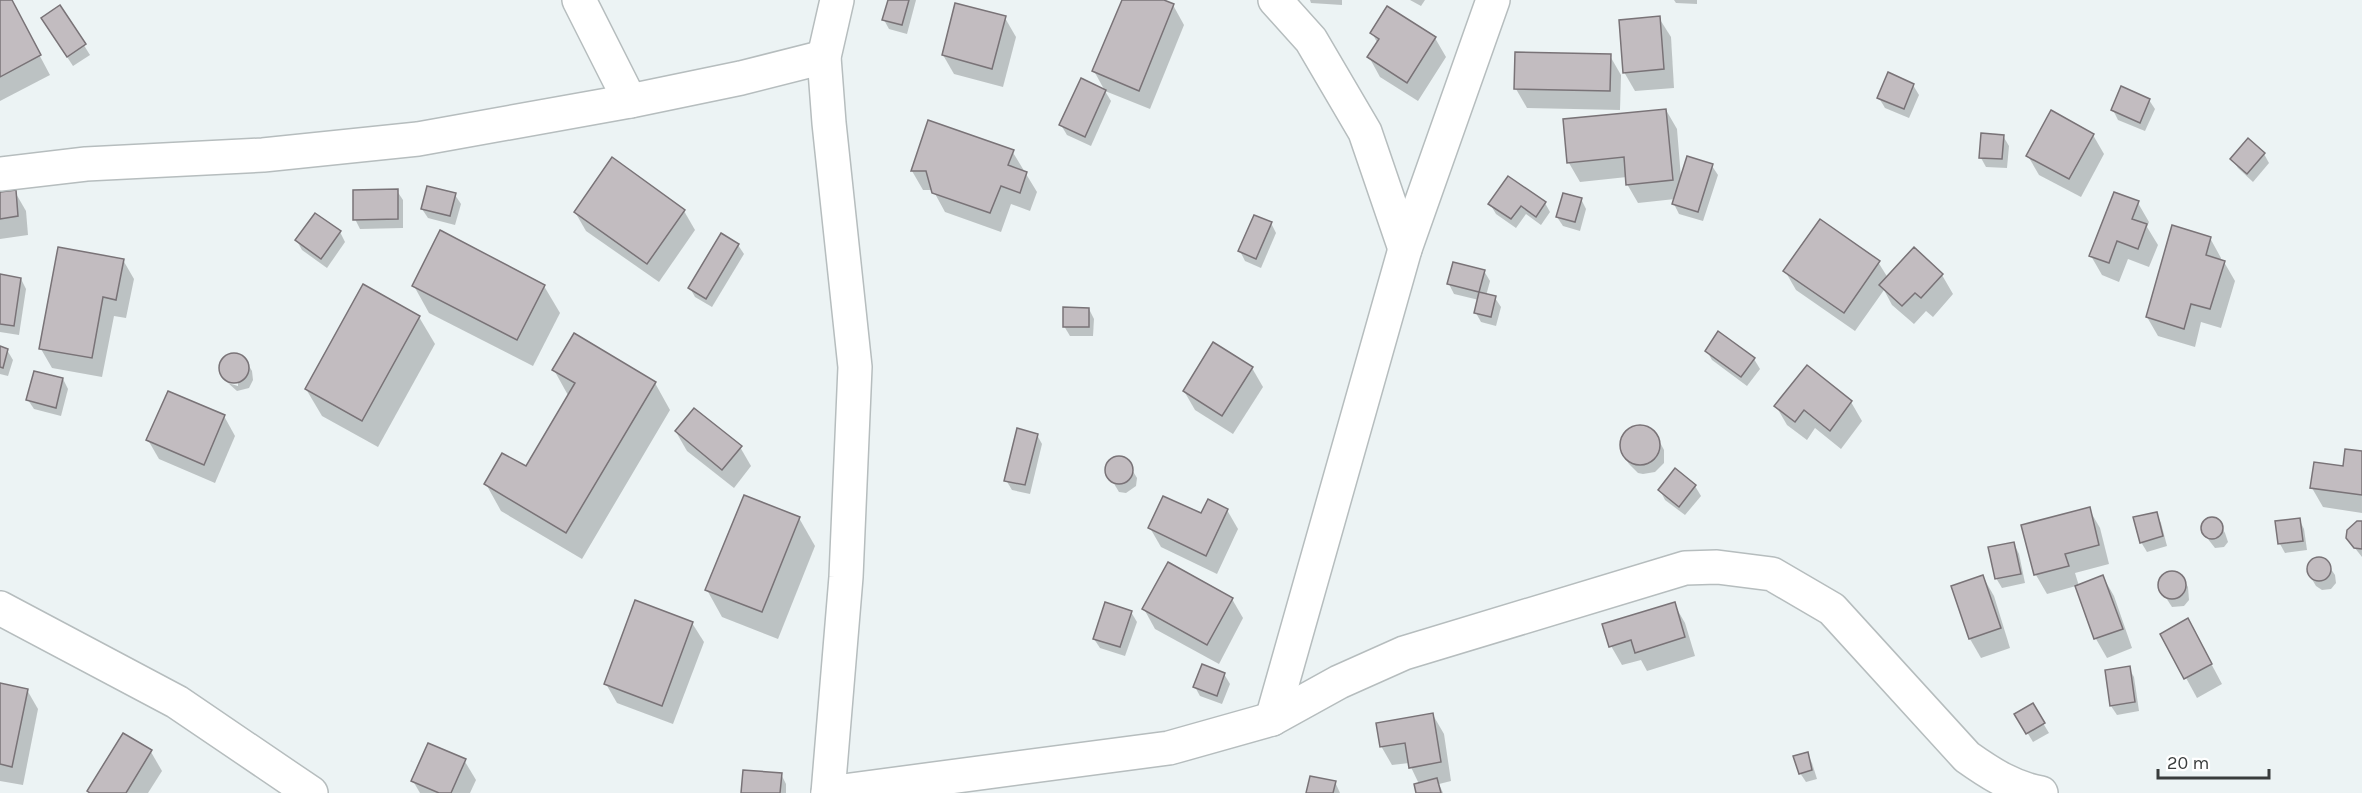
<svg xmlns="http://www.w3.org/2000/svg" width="2362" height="793" font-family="Karla,sans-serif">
  <rect width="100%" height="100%" fill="#ecf3f4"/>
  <g fill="#0003">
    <polygon points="2,0 10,0 50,75 0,101 0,1"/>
    <polygon points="889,0 916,0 907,34 889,29 884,20"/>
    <polygon points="1123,0 1160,0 1173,5 1184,25 1150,109 1105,91 1094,71"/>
    <polygon points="1310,0 1342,0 1342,5 1311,3"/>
    <polygon points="1410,0 1425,0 1421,6"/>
    <polygon points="1674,0 1697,0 1697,4 1676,3"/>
    <polygon points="60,7 90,55 73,66 48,28"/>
    <polygon points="1005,18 1016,37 1003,87 954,74 943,55"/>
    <polygon points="1659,18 1671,37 1674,88 1635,91 1624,72"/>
    <polygon points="1372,33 1435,38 1446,57 1418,101 1380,77 1369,57 1378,44"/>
    <polygon points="1610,56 1621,75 1620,110 1527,108 1516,89"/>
    <polygon points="1913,85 1919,95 1909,118 1885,108 1879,98"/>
    <polygon points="1105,91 1111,101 1091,146 1067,135 1061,125"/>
    <polygon points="2149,100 2155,109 2145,131 2118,120 2113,110"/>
    <polygon points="1666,110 1677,129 1681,178 1712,166 1718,175 1703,221 1679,214 1674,204 1675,199 1638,203 1627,184 1627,177 1580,182 1569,163"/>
    <polygon points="2093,135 2104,154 2081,197 2039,175 2028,156"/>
    <polygon points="2003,136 2009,146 2007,168 1986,167 1981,158"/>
    <polygon points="1012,151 1037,192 1030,211 1011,204 1001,232 945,212 933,190 923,190 912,171"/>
    <polygon points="2264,154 2269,163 2253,182 2238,168 2232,159"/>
    <polygon points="397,191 403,200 403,228 360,229 355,219"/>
    <polygon points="15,192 26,211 28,235 0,239 0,193"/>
    <polygon points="455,195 461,204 455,225 428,218 422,209"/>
    <polygon points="1581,199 1586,209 1580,231 1563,226 1557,217"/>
    <polygon points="1545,203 1550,212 1541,225 1526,214 1516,228 1496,214 1490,204"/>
    <polygon points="2138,203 2149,222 2147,227 2158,245 2149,267 2128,259 2119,282 2102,275 2091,256"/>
    <polygon points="684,211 695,230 659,282 586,231 575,212"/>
    <polygon points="1271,223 1276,233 1261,268 1245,261 1240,251"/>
    <polygon points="340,232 345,242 327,268 302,250 297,241"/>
    <polygon points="2210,238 2221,258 2220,261 2224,262 2235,281 2221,328 2201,322 2195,347 2158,336 2147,317"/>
    <polygon points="738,245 744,254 712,307 695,297 690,288"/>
    <polygon points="123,260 134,279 126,318 114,316 102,377 52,368 41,349"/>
    <polygon points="1878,262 1888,278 1942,275 1953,294 1933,317 1926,311 1914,324 1892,305 1884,290 1855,331 1796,290 1785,271"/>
    <polygon points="1484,271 1490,281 1486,296 1495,298 1501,307 1496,326 1481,322 1476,313 1479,300 1454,294 1449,284"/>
    <polygon points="0,278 21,279 26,289 19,335 0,332"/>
    <polygon points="414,286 544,286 560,313 533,366 429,313"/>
    <polygon points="1089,309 1094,319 1093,336 1070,336 1064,326"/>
    <polygon points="419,317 435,344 378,447 322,416 306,389"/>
    <polygon points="0,348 7,350 13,360 8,376 0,374"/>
    <polygon points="1707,351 1754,359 1760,369 1747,386 1712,360"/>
    <polygon points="239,356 246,361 252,371 253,380 249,388 237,391 228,383 238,386 238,383 225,379 221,365 226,358"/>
    <polygon points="1807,367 1851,402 1862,421 1841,449 1815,428 1807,440 1787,425 1776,406"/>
    <polygon points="1252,368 1263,387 1233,434 1195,410 1184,391"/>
    <polygon points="554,370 655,383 670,410 582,559 501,511 486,484 527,468 569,397"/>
    <polygon points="63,379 68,389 61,416 34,409 28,400"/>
    <polygon points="224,416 235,436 215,483 159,459 148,440"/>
    <polygon points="1637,426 1650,429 1655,433 1664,450 1664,463 1655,472 1643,474 1638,473 1629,464 1623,454 1621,443 1623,438 1632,428"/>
    <polygon points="676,432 740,447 751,466 734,488 687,451"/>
    <polygon points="1037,435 1042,444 1030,494 1012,490 1006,480"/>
    <polygon points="2362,453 2362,513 2323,507 2312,488 2344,467"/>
    <polygon points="1118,458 1126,460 1137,478 1136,486 1126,493 1119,492 1107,472 1108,464"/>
    <polygon points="1676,470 1695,486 1701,496 1685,515 1665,500 1660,490"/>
    <polygon points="2089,509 2100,528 2109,564 2075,573 2079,586 2103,577 2114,596 2132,648 2107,658 2096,639 2076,586 2047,594 2036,575 2023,526"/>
    <polygon points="1227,510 1238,529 1217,574 1161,547 1150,528"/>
    <polygon points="2156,513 2161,523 2167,546 2147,552 2141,542"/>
    <polygon points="799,518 815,546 778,639 722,617 707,590"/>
    <polygon points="2214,519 2219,522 2225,533 2228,542 2224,547 2215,548 2204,534 2203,527 2206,522"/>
    <polygon points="2299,519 2304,529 2307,550 2285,553 2280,544"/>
    <polygon points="2362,524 2362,557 2347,538"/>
    <polygon points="2014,544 2019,554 2025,583 2002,588 1996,578"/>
    <polygon points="2317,559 2324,559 2335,575 2336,583 2331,589 2322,590 2316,586 2310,576 2309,565"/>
    <polygon points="2166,573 2175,573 2182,577 2188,587 2189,600 2184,606 2172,607 2159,587 2161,579"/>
    <polygon points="1983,577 1994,596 2010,648 1981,658 1970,639"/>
    <polygon points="1232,599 1243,618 1219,664 1155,629 1144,609"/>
    <polygon points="1674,604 1685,623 1695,656 1647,671 1641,660 1622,665 1611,646"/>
    <polygon points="1131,612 1137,622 1125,656 1100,648 1094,639"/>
    <polygon points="692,623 704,642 673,724 617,703 606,684"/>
    <polygon points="2162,634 2198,639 2222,684 2197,698"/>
    <polygon points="2129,668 2134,677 2139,711 2117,715 2111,706"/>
    <polygon points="1224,674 1230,684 1222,704 1200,696 1195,687"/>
    <polygon points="0,685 27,690 38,709 23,785 0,781"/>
    <polygon points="2032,705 2049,733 2033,742 2016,714"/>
    <polygon points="1433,715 1444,734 1451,781 1439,784 1443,793 1417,793 1419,784 1409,763 1392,765 1381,746"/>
    <polygon points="151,752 162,771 148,793 89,793 88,791"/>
    <polygon points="1807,753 1812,763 1817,779 1806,782 1800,773"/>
    <polygon points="464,760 476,780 470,793 420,793 413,781"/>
    <polygon points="781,774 786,784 786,793 743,793"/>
    <polygon points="1335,782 1340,793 1308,793"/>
  </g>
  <g fill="#c2bcc0" stroke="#797377" stroke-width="1.5">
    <polygon points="0,0 12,0 41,55 0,77"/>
    <polygon points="888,0 909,0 902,25 882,20"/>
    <polygon points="1122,0 1164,0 1174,4 1139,91 1092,71"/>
    <polygon points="955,3 1006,16 992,69 942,55"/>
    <polygon points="60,5 86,44 67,57 41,18"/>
    <polygon points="1387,6 1436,37 1407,83 1367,57 1379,39 1370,33"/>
    <polygon points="1660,16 1664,69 1623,73 1619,20"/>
    <polygon points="1515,52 1611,54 1610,91 1514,89"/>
    <polygon points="1888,72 1914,84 1904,109 1877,98"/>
    <polygon points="1081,78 1106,90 1085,137 1059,125"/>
    <polygon points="2121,86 2150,99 2140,123 2111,110"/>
    <polygon points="1666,109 1673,180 1626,185 1624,157 1567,163 1563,119"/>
    <polygon points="2051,110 2094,134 2069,179 2026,156"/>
    <polygon points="928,120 1014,150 1008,165 1027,172 1020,193 1001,186 990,213 932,193 926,171 911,171"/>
    <polygon points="1981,133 2004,135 2002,159 1979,158"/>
    <polygon points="2248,138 2265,153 2247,174 2230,159"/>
    <polygon points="1687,156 1713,164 1698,212 1672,204"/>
    <polygon points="612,157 685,210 647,264 574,212"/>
    <polygon points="1508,176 1546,202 1536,217 1521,206 1511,219 1488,204"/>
    <polygon points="427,186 456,193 450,216 421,209"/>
    <polygon points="398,189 398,219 353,220 353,190"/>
    <polygon points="16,190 18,216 0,219 0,192"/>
    <polygon points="2114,192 2139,201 2132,219 2147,224 2138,249 2117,241 2109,263 2089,256"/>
    <polygon points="1563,193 1582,198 1575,222 1556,217"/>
    <polygon points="315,213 341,231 321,259 295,240"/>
    <polygon points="1254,215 1272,222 1256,259 1238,251"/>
    <polygon points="1820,219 1880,261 1844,313 1783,271"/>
    <polygon points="2172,225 2211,237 2206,255 2225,261 2210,309 2191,304 2184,329 2146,317"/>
    <polygon points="440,230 545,285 517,340 412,286"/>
    <polygon points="721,233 739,244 706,299 688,288"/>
    <polygon points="58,247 124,259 116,300 103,297 92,358 39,349"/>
    <polygon points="1914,247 1943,274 1921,298 1915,293 1902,306 1879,285"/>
    <polygon points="1453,262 1485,270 1479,292 1447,284"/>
    <polygon points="0,274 21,278 14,326 0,324"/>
    <polygon points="363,284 420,316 362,421 305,389"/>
    <polygon points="1479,292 1496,296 1491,317 1474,313"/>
    <polygon points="1063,307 1089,308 1089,327 1063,327"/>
    <polygon points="1718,331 1755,358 1741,377 1705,351"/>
    <polygon points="574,333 656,382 566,533 484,484 502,453 526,466 575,383 552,370"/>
    <polygon points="1213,342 1253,367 1222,416 1183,391"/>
    <polygon points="0,346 8,349 3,368 0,367"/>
    <circle cx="234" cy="368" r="15"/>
    <polygon points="1807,365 1852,401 1830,431 1804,410 1795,422 1774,406"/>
    <polygon points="34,371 63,378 56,408 26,400"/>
    <polygon points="168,391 225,415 204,465 146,440"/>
    <polygon points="694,408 742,446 722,470 675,431"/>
    <circle cx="1640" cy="445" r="20"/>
    <polygon points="1017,428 1038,434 1025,485 1004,481"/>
    <polygon points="2345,449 2362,451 2362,495 2310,488 2314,462 2343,466"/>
    <circle cx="1119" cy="470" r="14"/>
    <polygon points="1675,468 1696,485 1679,507 1658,490"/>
    <polygon points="744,495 800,517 762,612 705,590"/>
    <polygon points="1163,496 1201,513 1208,499 1228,509 1206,556 1148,528"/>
    <polygon points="2090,507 2099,545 2065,554 2069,566 2034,575 2021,525"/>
    <polygon points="2157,512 2163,536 2140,543 2133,517"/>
    <circle cx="2212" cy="528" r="11"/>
    <polygon points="2300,518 2303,541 2278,544 2275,521"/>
    <polygon points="2357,521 2362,521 2362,549 2354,548 2346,538 2347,530"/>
    <polygon points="2014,542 2021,574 1995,579 1988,547"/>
    <circle cx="2319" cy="569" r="12"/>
    <polygon points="1168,562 1233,598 1207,645 1142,609"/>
    <circle cx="2172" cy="585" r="14"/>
    <polygon points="1983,575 2001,628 1969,639 1951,586"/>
    <polygon points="2103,575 2123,629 2094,639 2075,586"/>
    <polygon points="635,600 693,622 662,706 604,684"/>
    <polygon points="1105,602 1132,611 1120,647 1093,639"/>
    <polygon points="1675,602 1685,637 1635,653 1631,640 1609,647 1602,624"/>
    <polygon points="2188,618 2212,664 2184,679 2160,634"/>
    <polygon points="1202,664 1225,673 1217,696 1193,687"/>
    <polygon points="2130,666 2135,702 2110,706 2105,670"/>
    <polygon points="0,683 28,689 12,767 0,764"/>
    <polygon points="2033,703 2045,723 2026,734 2014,714"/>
    <polygon points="1433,713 1441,762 1409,768 1405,743 1380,747 1376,723"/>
    <polygon points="123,733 152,750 126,793 90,793 87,791"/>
    <polygon points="428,743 466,759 451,793 439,793 411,781"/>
    <polygon points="1808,752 1812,770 1799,774 1793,756"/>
    <polygon points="743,770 782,773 780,793 741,793"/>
    <polygon points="1310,776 1336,781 1333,793 1306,793"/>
    <polygon points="1437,778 1441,793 1416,793 1414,784"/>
  </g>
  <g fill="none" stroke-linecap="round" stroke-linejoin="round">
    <defs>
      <g id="street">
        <polyline points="579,0 630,101"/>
        <polyline points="1275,0 1311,40 1365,132 1405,249"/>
        <polyline points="0,174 86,164 263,155 418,139 630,101 741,78 824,57"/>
        <polyline points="1272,719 1405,249 1493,0"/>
        <path d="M828 793 1169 748 1272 719 1339 682 1404 653 1685 568 1717 567 1772 574 1832 609 1967 757C1991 774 2013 788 2041 793"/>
        <polyline points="828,793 846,577 855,367 829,123 824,57 837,0"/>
      </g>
      <polyline id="secondary" points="0,608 177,702 311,793"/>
    </defs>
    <use href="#street" stroke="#b6bdbe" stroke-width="36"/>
    <use href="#secondary" stroke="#b6bdbe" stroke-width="36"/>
    <use href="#street" stroke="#fff" stroke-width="33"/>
    <use href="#secondary" stroke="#fff" stroke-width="33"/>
  </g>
  <path d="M2158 769v9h111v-9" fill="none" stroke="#393c3c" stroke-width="3"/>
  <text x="2167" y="769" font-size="18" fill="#393c3c" stroke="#ffffff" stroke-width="4.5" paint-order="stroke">20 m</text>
</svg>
